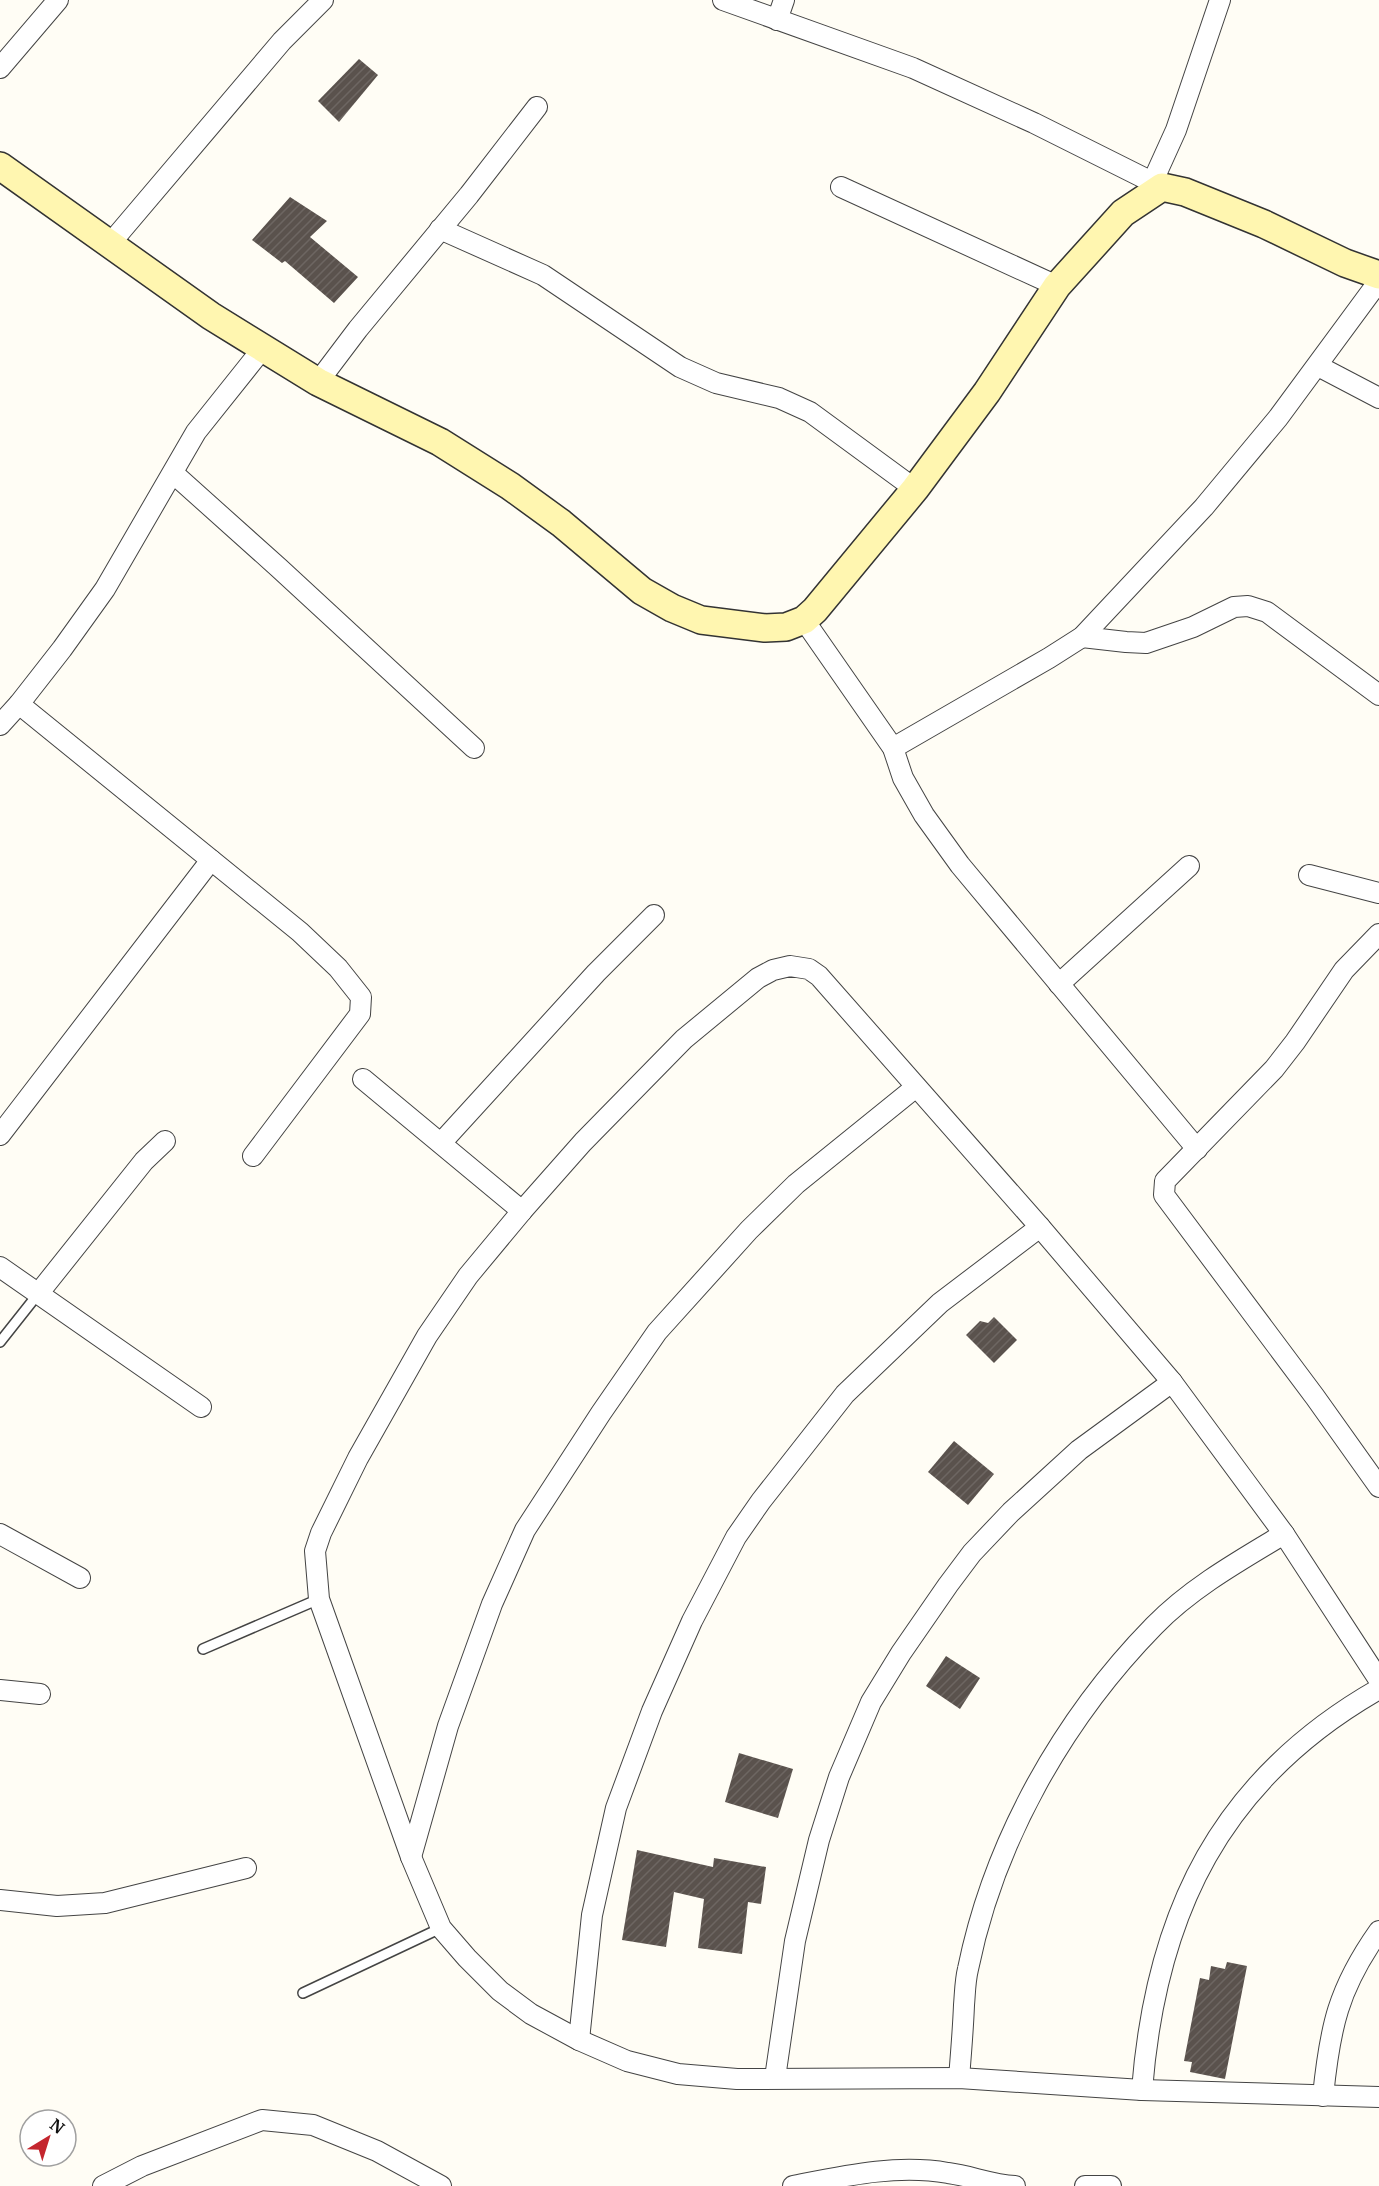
<svg xmlns="http://www.w3.org/2000/svg" width="1379" height="2186" font-family="Merriweather,serif">
  <defs>
    <pattern id="building-hatch" width="6" height="6" patternUnits="userSpaceOnUse" patternTransform="scale(1.5)"><rect width="6" height="6" fill="#5a524d"/><path d="M-1 1l2-2M0 6l6-6M5 7l2-2" fill="none" stroke="#6d6662"/></pattern>
  </defs>
  <rect width="100%" height="100%" fill="#fffdf5"/>
  <g fill="url(#building-hatch)">
    <polygon points="359,59 378,75 339,122 318,101"/>
    <polygon points="290,197 327,221 310,237 358,277 334,303 285,261 282,263 252,240"/>
    <polygon points="994,1317 1017,1340 994,1363 966,1335 980,1321 988,1323"/>
    <polygon points="954,1441 994,1474 968,1505 928,1472"/>
    <polygon points="946,1656 980,1678 960,1709 926,1686"/>
    <polygon points="739,1753 793,1769 778,1818 725,1802"/>
    <polygon points="637,1850 713,1867 714,1858 766,1867 761,1904 748,1902 742,1954 698,1948 704,1899 674,1892 666,1947 622,1940"/>
    <polygon points="1227,1962 1247,1966 1225,2079 1190,2072 1192,2062 1184,2061 1200,1978 1209,1980 1211,1966 1225,1969"/>
  </g>
  <g fill="none" stroke-linecap="round" stroke-linejoin="round">
    <defs>
      <g id="lane">
        <polyline points="0,1342 38,1294"/>
        <polyline points="203,1649 319,1599"/>
        <polyline points="303,1993 441,1928"/>
      </g>
      <g id="street">
        <polyline points="723,0 913,68 1034,123 1162,187"/>
        <polyline points="777,20 784,0"/>
        <polyline points="0,68 58,0"/>
        <polyline points="1152,183 1176,130 1220,0"/>
        <polyline points="841,187 1057,286"/>
        <polyline points="440,229 543,275 680,367 716,383 779,398 810,412 915,489"/>
        <polyline points="109,245 282,41 323,0"/>
        <polyline points="1318,366 1379,398"/>
        <polyline points="318,382 358,329 469,195 537,107"/>
        <polyline points="173,473 279,568 474,748"/>
        <polyline points="804,620 893,748 903,778 924,815 960,865 1197,1149"/>
        <polyline points="1082,637 1126,642 1146,643 1193,627 1234,607 1248,606 1267,612 1379,695"/>
        <polyline points="19,704 300,932 338,968 361,997 360,1014 253,1156"/>
        <polyline points="0,725 19,704 62,649 105,589 196,432 263,348"/>
        <polyline points="893,748 1049,658 1082,637 1204,507 1278,418 1379,281"/>
        <polyline points="1309,875 1379,893"/>
        <polyline points="1379,934 1344,970 1295,1042 1274,1069 1165,1181 1164,1195 1315,1397 1379,1487"/>
        <polyline points="1059,984 1189,866"/>
        <polyline points="363,1079 522,1211"/>
        <polyline points="0,1135 211,860"/>
        <polyline points="441,1143 596,973 654,915"/>
        <polyline points="0,1267 201,1407"/>
        <polyline points="38,1294 144,1161 165,1141"/>
        <polyline points="0,1534 80,1578"/>
        <polyline points="1379,1680 1284,1534 1172,1382 1040,1227 819,976 809,969 790,966 773,970 758,978 684,1039 583,1142 522,1211 468,1276 427,1336 358,1458 321,1533 315,1551 319,1599 411,1857 441,1928 467,1958 500,1991 531,2014 579,2040 627,2061 678,2074 737,2079 959,2078 1142,2090 1379,2097"/>
        <polyline points="0,1690 40,1694"/>
        <polyline points="411,1857 448,1726 492,1604 525,1530 601,1413 657,1332 749,1230 796,1184 916,1087"/>
        <polyline points="0,1900 57,1906 105,1903 246,1868"/>
        <polyline points="579,2040 592,1915 616,1808 652,1711 692,1621 736,1537 761,1501 845,1394 940,1303 1040,1227"/>
        <polyline points="775,2078 795,1941 819,1840 839,1777 871,1702 901,1653 948,1585 972,1553 1011,1512 1079,1450 1172,1382"/>
        <path d="M959 2078C961 2054 963 2030 964 2005 965 1994 965 1981 968 1969 994 1841 1063 1719 1154 1626 1191 1588 1239 1561 1284 1534"/>
        <path d="M1142 2090C1156 1912 1221 1779 1379 1689"/>
        <path d="M1323 2096C1330 2027 1338 1989 1379 1931"/>
        <polyline points="103,2186 142,2166 262,2120 313,2125 377,2151 441,2186"/>
        <path d="M793 2186C844 2176 896 2164 948 2173 971 2176 992 2185 1015 2186"/>
        <polyline points="1085,2186 1111,2186"/>
      </g>
      <polyline id="secondary" points="0,166 211,316 318,382 440,442 510,486 561,523 642,591 672,608 701,620 765,628 786,627 804,620 815,610 915,489 987,392 1057,286 1123,213 1162,187 1185,192 1264,224 1345,263 1379,275"/>
    </defs>
    <use href="#lane" stroke="#444" stroke-width="12"/>
    <use href="#street" stroke="#444" stroke-width="22"/>
    <use href="#secondary" stroke="#333" stroke-width="30"/>
    <use href="#lane" stroke="#fff" stroke-width="9"/>
    <use href="#street" stroke="#fff" stroke-width="20"/>
    <use href="#secondary" stroke="#fff6b0" stroke-width="27"/>
  </g>
  <g transform="translate(48 2138) rotate(38)"><circle r="28" fill="#ffffff" stroke="#a0a0a0" stroke-width="1.5"/>
  <path d="M0-4.5L10 22L0 15L-10 22Z" fill="#c4262e"/>
  <text y="-9" font-size="16" font-weight="bold" text-anchor="middle" fill="#111111">N</text>
  </g>
</svg>
